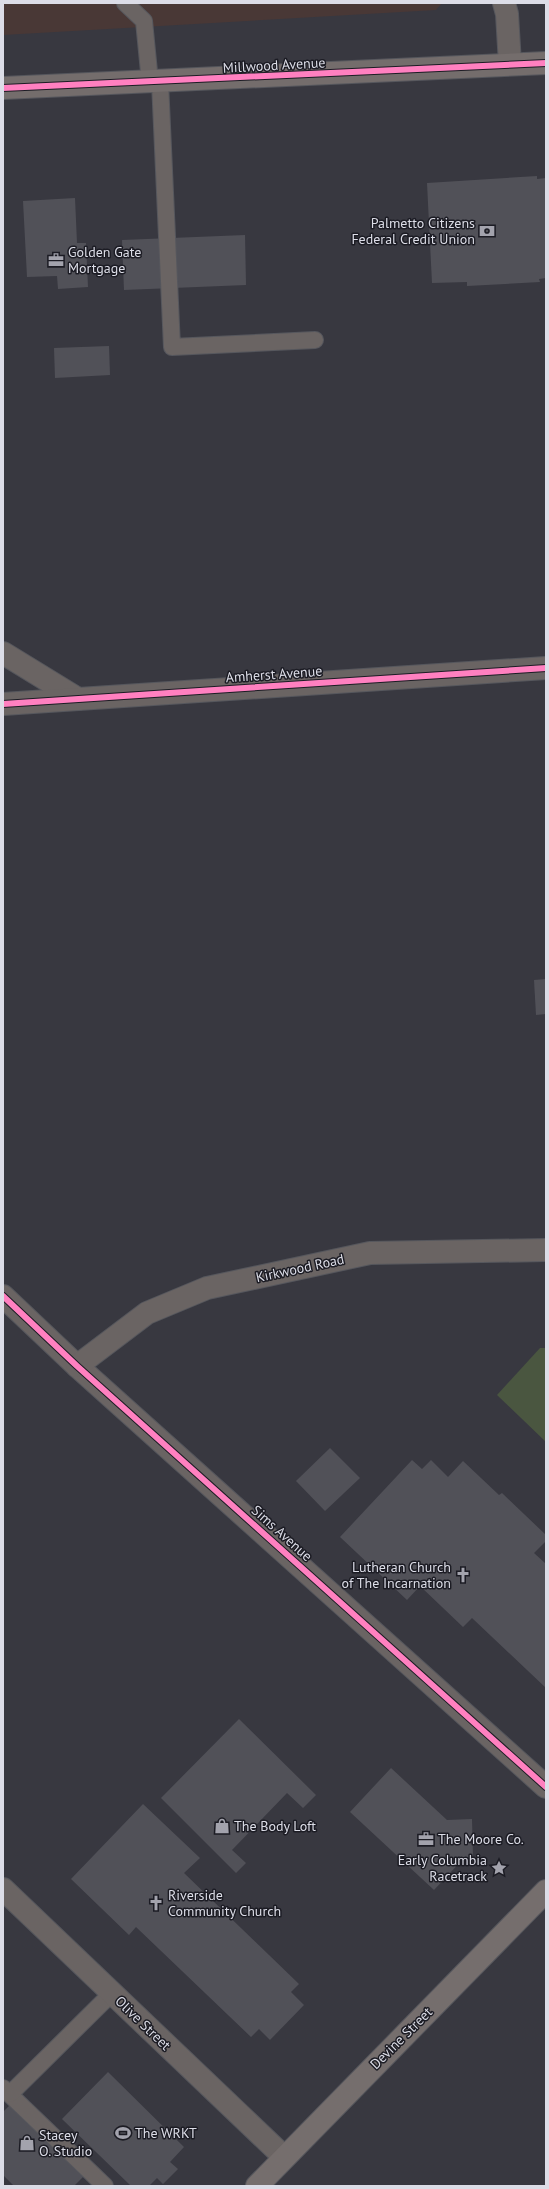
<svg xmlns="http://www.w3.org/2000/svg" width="549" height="2189" font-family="'PT Sans',sans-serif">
  <rect width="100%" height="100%" fill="#383840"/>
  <polygon fill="#493836" points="3,3 442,3 436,10 3,35"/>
  <polygon fill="#4a5640" points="540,1348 546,1348 546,1442 497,1395"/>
  <g fill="#515158">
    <polygon points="537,176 537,179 546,178 546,278 539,279 540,282 467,286 467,282 432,283 427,183"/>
    <polygon points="75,198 77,243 86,243 88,287 58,289 57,276 27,277 23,201"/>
    <polygon points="245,235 246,285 124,290 122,240"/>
    <polygon points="109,346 110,375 55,378 54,348"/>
    <polygon points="546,979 546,1014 536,1015 534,980"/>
    <polygon points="330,1448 360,1478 325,1511 296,1481"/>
    <polygon points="412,1460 422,1469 431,1460 448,1477 463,1461 499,1495 502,1493 546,1535 546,1541 534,1553 546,1564 546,1688 472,1618 463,1627 420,1586 407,1600 340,1537"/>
    <polygon points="239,1719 316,1795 303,1808 287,1793 232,1850 246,1863 236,1873 161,1798"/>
    <polygon points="391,1768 447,1820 472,1819 473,1857 464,1858 434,1890 350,1812"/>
    <polygon points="143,1804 200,1858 184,1873 299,1984 291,1992 304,2005 270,2040 259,2029 251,2037 136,1927 129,1935 71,1879"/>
    <polygon points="108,2072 184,2147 170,2162 178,2169 163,2184 157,2178 149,2186 131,2186 62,2119"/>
    <polygon points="11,2104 84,2176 74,2186 14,2186 3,2175 3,2112"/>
  </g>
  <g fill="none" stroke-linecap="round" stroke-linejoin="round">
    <defs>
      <g id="lane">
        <polyline points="125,3 144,21 150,82"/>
        <polyline points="160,82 172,347 315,340"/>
        <polyline points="3,2088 105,2186"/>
        <polyline points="10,2094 112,1993"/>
      </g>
      <g id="street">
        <polyline points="504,3 507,14 510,64"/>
        <polyline points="3,653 78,699"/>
        <polyline points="3,704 546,668"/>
        <polyline points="3,1296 77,1366 546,1787"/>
        <polyline points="77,1366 147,1313 207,1288 370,1253 546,1250"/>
        <polyline points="3,1889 284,2157"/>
      </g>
      <polyline id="secondary" points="257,2186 546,1891"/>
      <polyline id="primary" points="3,88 546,63"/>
    </defs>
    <use href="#lane" stroke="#56575d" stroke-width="18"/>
    <use href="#street" stroke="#56575d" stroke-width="24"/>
    <use href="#secondary" stroke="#56575d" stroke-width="24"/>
    <use href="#primary" stroke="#56575d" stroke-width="24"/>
    <use href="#lane" stroke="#6a6463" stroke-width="16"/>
    <use href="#street" stroke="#6a6463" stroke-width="22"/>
    <use href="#secondary" stroke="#756e6d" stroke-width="22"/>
    <use href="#primary" stroke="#746d6c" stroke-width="22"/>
    <defs>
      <g id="cycleway">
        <polyline points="3,88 546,63"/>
        <polyline points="3,704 546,668"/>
        <polyline points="3,1296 77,1366 546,1787"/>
      </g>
    </defs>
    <use href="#cycleway" stroke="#1c1c24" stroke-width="8"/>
    <use href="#cycleway" stroke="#ff80c0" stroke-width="6"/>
  </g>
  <defs>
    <symbol id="bank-bare" viewBox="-9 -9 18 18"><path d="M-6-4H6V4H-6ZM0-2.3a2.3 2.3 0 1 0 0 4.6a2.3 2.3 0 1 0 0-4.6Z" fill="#a3a3ad" stroke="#1c1c24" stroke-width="2.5" paint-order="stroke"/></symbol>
    <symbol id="office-bare" viewBox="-9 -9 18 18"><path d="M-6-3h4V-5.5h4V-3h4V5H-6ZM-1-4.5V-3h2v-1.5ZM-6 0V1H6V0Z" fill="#a3a3ad" stroke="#1c1c24" stroke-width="2.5" paint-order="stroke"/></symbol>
    <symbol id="church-bare" viewBox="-9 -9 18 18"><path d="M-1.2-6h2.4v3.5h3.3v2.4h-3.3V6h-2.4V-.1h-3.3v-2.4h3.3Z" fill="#a3a3ad" stroke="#1c1c24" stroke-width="2.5" paint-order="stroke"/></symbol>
    <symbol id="shop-bare" viewBox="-9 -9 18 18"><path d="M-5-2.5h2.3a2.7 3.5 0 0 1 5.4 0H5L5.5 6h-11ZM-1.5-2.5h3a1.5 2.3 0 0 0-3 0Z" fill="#a3a3ad" stroke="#1c1c24" stroke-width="2.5" paint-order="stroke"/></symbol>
    <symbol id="sight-bare" viewBox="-9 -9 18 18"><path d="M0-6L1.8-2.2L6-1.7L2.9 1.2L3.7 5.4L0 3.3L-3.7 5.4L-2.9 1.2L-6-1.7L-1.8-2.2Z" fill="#a3a3ad" stroke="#1c1c24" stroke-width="2.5" paint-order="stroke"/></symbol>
    <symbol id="stadium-bare" viewBox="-9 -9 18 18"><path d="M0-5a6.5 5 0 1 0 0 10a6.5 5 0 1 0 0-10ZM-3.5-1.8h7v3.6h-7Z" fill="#a3a3ad" stroke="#1c1c24" stroke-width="2.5" paint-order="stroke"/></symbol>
  </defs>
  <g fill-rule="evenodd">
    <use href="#bank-bare" x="476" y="220" width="22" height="22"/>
    <use href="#office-bare" x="45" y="249" width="22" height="22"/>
    <use href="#church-bare" x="452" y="1564" width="22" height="22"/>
    <use href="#shop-bare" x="211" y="1815" width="22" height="22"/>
    <use href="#office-bare" x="415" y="1828" width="22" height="22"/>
    <use href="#sight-bare" x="488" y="1857" width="22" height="22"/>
    <use href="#church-bare" x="145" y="1892" width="22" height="22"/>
    <use href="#stadium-bare" x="112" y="2122" width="22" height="22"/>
    <use href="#shop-bare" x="16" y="2132" width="22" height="22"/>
  </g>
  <g text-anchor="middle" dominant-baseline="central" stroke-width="3" stroke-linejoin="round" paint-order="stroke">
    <g font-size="14" fill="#dcdde7" stroke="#1c1c24">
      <text transform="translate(274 65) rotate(-3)">Millwood Avenue</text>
      <text transform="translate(274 674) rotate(-4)">Amherst Avenue</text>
      <text transform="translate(300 1268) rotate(-12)">Kirkwood Road</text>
      <text transform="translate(282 1533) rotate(42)">Sims Avenue</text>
      <text transform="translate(143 2023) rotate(44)">Olive Street</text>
      <text transform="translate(401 2038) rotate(-45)">Devine Street</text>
    </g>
    <g font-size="14" fill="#dcdde7" stroke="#1c1c24" text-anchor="start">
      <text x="475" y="223" text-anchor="end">Palmetto Citizens<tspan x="475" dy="16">Federal Credit Union</tspan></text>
      <text x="68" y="252">Golden Gate<tspan x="68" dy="16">Mortgage</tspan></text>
      <text x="451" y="1567" text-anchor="end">Lutheran Church<tspan x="451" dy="16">of The Incarnation</tspan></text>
      <text x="234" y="1826">The Body Loft</text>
      <text x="438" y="1839">The Moore Co.</text>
      <text x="487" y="1860" text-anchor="end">Early Columbia<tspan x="487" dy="16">Racetrack</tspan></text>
      <text x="168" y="1895">Riverside<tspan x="168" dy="16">Community Church</tspan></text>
      <text x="135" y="2133">The WRKT</text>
      <text x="39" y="2135">Stacey<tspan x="39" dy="16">O. Studio</tspan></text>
    </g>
  </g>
  <rect width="549" height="2189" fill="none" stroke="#dcdde7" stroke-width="8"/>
</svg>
